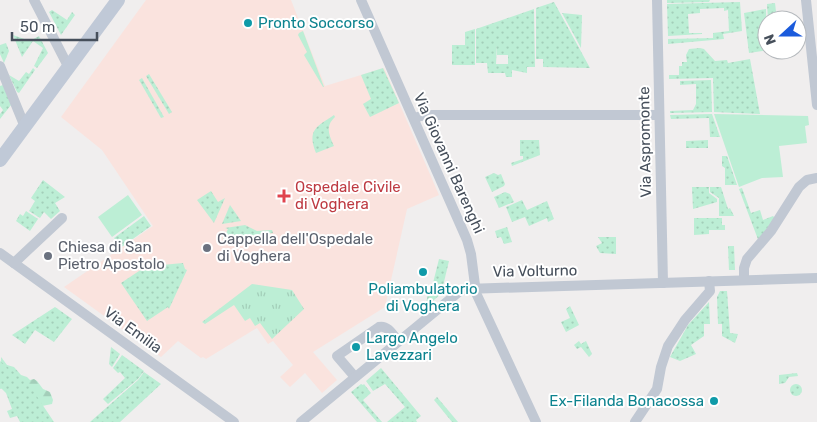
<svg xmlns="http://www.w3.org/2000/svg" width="817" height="422" font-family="Rubik,sans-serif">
  <defs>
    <pattern id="forest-firs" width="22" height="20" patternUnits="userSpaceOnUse" patternTransform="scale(1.25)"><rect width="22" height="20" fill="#bceed5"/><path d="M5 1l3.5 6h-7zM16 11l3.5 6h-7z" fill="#a3ceb9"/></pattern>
    <pattern id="park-tufts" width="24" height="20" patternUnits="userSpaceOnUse" patternTransform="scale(1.25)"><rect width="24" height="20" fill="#bceed5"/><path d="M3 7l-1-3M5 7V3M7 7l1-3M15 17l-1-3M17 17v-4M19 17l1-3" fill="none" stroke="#a3ceb9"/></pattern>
    <pattern id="garden-dots" width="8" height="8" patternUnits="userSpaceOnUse" patternTransform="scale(1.25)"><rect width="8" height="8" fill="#bceed5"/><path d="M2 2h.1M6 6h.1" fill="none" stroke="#a3ceb9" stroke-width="1.8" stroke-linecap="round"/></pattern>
  </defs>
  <rect width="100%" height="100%" fill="#f0eeee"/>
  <polygon fill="#fae3de" points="146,0 291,0 325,86 384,68 439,195 407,209 385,307 313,352 337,380 322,393 305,373 290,387 280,377 293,365 273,341 268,344 257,328 206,359 203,357 201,358 178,341 161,357 64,287 153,226 102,150 61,117"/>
  <g fill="#bceed5">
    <polygon points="303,31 324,87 323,87 304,55 307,52 298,35 299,33"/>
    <polygon points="714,114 808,116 809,125 805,126 807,143 779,146 783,177 762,178 739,187"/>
    <polygon points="128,195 142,215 112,237 98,217"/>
  </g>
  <polygon fill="url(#forest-firs)" points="1,357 7,365 14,367 21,375 27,377 30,380 34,379 37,381 43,389 50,392 53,400 52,404 42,406 9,386 0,389"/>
  <polygon fill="url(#park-tufts)" points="252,284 292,290 304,309 272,339 260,323 255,326 250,318 245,321 234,305 205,324 202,322"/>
  <g fill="url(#garden-dots)" fill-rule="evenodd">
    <polygon points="667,0 710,0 709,2 667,3"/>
    <polygon points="554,2 590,68 543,67 543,59 536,59 536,8"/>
    <polygon points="740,2 742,31 723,34 724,39 668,44 668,39 713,38 713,33 729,31 728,10 724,11 724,8 700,9 700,13 688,14 689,33 702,33 702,34 668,36 667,4"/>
    <polygon points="775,3 777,20 768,20 767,4"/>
    <path d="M534 9 535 67H527V73L512 70V77H506L505 73H488L487 63H476V29ZM497 45V55H508V64H496Z"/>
    <polygon points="766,9 767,50 769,50 749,53 744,13"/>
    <polygon points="52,10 67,20 72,12 75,15 61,35 49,12"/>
    <polygon points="562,13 582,15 581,48"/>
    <polygon points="475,29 475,65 452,65 452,45 465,45 465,32"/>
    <polygon points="13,35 30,41 39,36 48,53 37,68 34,66 43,48 33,41 22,57"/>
    <polygon points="6,43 9,51 4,63 0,54 0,45"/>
    <polygon points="700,48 704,49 715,61 727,60 728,63 750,59 760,114 714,112 713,78 669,79 669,75 679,75 679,66 682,66 682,62 687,62 686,55 689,49"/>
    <polygon points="33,68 35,70 19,93 17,92 9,75 19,81 26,72 29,74"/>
    <polygon points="383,68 399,103 370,117 363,104 371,99 361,75"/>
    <polygon points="149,74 172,112 169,114 146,76"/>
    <polygon points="142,78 164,117 161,118 139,80"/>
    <polygon points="711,80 712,112 670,113 670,111 693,110 696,104 696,84 680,85 680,81"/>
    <polygon points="3,85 11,105 0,119 0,114 3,110 0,106 0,86"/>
    <polygon points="712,114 720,137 710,137 709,118 671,119 670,115"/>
    <path d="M334 115 335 117C325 126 329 135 334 146L316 153C307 130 316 127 334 115Z"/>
    <polygon points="520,140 539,140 540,155 512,166 511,163 523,159 523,156 520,156"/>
    <polygon points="708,140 708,148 686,148 686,141"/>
    <polygon points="722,156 727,156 737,185 725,185 725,168 722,166"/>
    <polygon points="494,173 498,175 501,174 505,184 504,186 492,192 485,177"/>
    <polygon points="43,180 65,197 55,203 60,211 51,219 44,212 40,218 29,211 35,201 31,198"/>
    <polygon points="692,187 709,187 709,193 717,199 717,202 693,209"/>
    <polygon points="710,187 721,187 728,209 730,208 734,216 719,216 719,198 710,192"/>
    <polygon points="742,188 751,213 760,210 763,220 773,216 775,218 759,242 739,189"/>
    <polygon points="211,191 218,202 225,198 214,223 197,200"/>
    <polygon points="505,192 510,194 514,202 499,208 494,197"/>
    <polygon points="522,200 527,210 547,201 554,219 548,222 547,218 529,226 525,217 512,222 506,207"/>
    <polygon points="230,205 241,221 222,224"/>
    <polygon points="26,211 38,219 30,231 16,221 20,214 23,216"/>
    <polygon points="144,216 151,226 116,251 113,247 118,243 114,238"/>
    <polygon points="694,218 722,218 722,225 725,225 725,230 709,230 709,234 694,235"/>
    <polygon points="245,225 257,231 272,230 273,233 223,239 228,229 225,228"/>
    <polygon points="507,227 512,242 504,244 501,237 497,238 495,231"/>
    <polygon points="598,237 616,237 616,254 600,253 596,246 602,243"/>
    <polygon points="728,246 734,246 735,270 729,270"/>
    <polygon points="439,259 449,261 443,286 433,283"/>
    <polygon points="183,263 185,269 187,270 169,309 168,307 147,321 121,283 142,269 141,267"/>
    <polygon points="430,285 443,289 442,293 425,308"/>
    <polygon points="720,291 727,291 730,333 738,334 735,343 722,336 722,324 718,324 717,297"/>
    <polygon points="709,302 710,324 704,324 704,336 691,345 696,354 680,361 670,357 688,325"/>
    <polygon points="570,306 579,325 566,332 561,322 570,318 566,309"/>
    <polygon points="55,307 72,319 54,342 35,330 25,344 12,335"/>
    <polygon points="579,341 581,344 586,341 592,354 589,357 581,347 577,349 574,345"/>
    <polygon points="111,347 120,354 112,367 109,364"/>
    <polygon points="122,355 144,371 138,379 108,404 103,399 125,378 120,372 118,373 113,368"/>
    <polygon points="0,361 28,383 54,422 20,422 17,416 10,418 7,411 12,409 6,393 0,387"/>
    <polygon points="381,368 421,416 416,420 417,422 387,422 405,407 385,384 373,391 366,381"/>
    <polygon points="144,372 161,384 120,422 90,422 138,380"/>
    <polygon points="797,373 798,376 789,377 785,383 779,384 779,375"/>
    <circle cx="796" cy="390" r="6"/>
    <polygon points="361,384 363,385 364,384 371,393 363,400 382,422 377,422 351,392"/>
    <polygon points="437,397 458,422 452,422 434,400"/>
  </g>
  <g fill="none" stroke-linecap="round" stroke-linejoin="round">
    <g stroke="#c1c8d3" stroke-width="10">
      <polyline points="34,0 69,68"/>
      <polyline points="361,0 467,240 471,254 476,293 536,422"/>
      <polyline points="657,0 663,283"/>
      <polyline points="806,0 817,105"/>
      <polyline points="0,66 25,127"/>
      <polyline points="414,118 425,115 659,115"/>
      <polyline points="0,253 234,422"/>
      <polyline points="14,263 62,218"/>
      <polyline points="744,280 744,268 747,259 771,231 799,187 807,180 817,178"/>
      <path d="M355 377 337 356 379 327C388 325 393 335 398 341"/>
      <polyline points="301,422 460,291 466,289 817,278"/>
      <polyline points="635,422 657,389 661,367 668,346 685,320 710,291 709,281"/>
    </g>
    <polyline stroke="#c0c9d7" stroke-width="14" points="0,160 118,0"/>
  </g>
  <g fill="#0f9aa8" stroke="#fff" stroke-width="2">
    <circle cx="248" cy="23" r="5"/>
    <circle cx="423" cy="272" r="5"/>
    <circle cx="356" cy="347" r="5"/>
    <circle cx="714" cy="401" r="5"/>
  </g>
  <path fill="#e0444e" stroke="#fff" stroke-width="2" d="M281.5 188.5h5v5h5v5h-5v5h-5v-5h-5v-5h5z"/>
  <g fill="#6b7280" stroke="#fff" stroke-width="2">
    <circle cx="207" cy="248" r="5"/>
    <circle cx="48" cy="256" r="5"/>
  </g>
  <g text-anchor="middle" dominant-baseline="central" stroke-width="4" stroke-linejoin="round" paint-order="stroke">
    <g font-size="15" fill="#0d838f" stroke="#fff" text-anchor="start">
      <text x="258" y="23">Pronto Soccorso</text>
      <text x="423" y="289" text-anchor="middle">Poliambulatorio<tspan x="423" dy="17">di Voghera</tspan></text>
      <text x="366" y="338">Largo Angelo<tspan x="366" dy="17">Lavezzari</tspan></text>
      <text x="704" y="401" text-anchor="end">Ex-Filanda Bonacossa</text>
    </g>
    <g font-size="15" fill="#464f5b" stroke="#fff">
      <text transform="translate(645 142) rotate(-91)">Via Aspromonte</text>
      <text transform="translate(449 163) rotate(66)">Via Giovanni Barenghi</text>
      <text transform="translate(535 271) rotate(-1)">Via Volturno</text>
      <text transform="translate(133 330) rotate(36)">Via Emilia</text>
    </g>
    <g font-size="15" fill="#be3a42" stroke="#fff" text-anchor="start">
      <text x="295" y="187">Ospedale Civile<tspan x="295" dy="17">di Voghera</tspan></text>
    </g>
    <g font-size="15" fill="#5b616d" stroke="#fff" text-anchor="start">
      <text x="217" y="239">Cappella dell'Ospedale<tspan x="217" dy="17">di Voghera</tspan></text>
      <text x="58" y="247">Chiesa di San<tspan x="58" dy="17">Pietro Apostolo</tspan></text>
    </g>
  </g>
  <g transform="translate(782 35) rotate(249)"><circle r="24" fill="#ffffff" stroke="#b5b9bd"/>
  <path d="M0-4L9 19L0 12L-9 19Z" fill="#1b5bdc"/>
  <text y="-8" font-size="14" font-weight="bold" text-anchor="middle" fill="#464f5b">N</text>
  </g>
  <path d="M12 32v8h85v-8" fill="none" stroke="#464f5b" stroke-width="2.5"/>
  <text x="20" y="32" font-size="15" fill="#464f5b" stroke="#ffffff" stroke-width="4" paint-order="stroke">50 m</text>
</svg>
